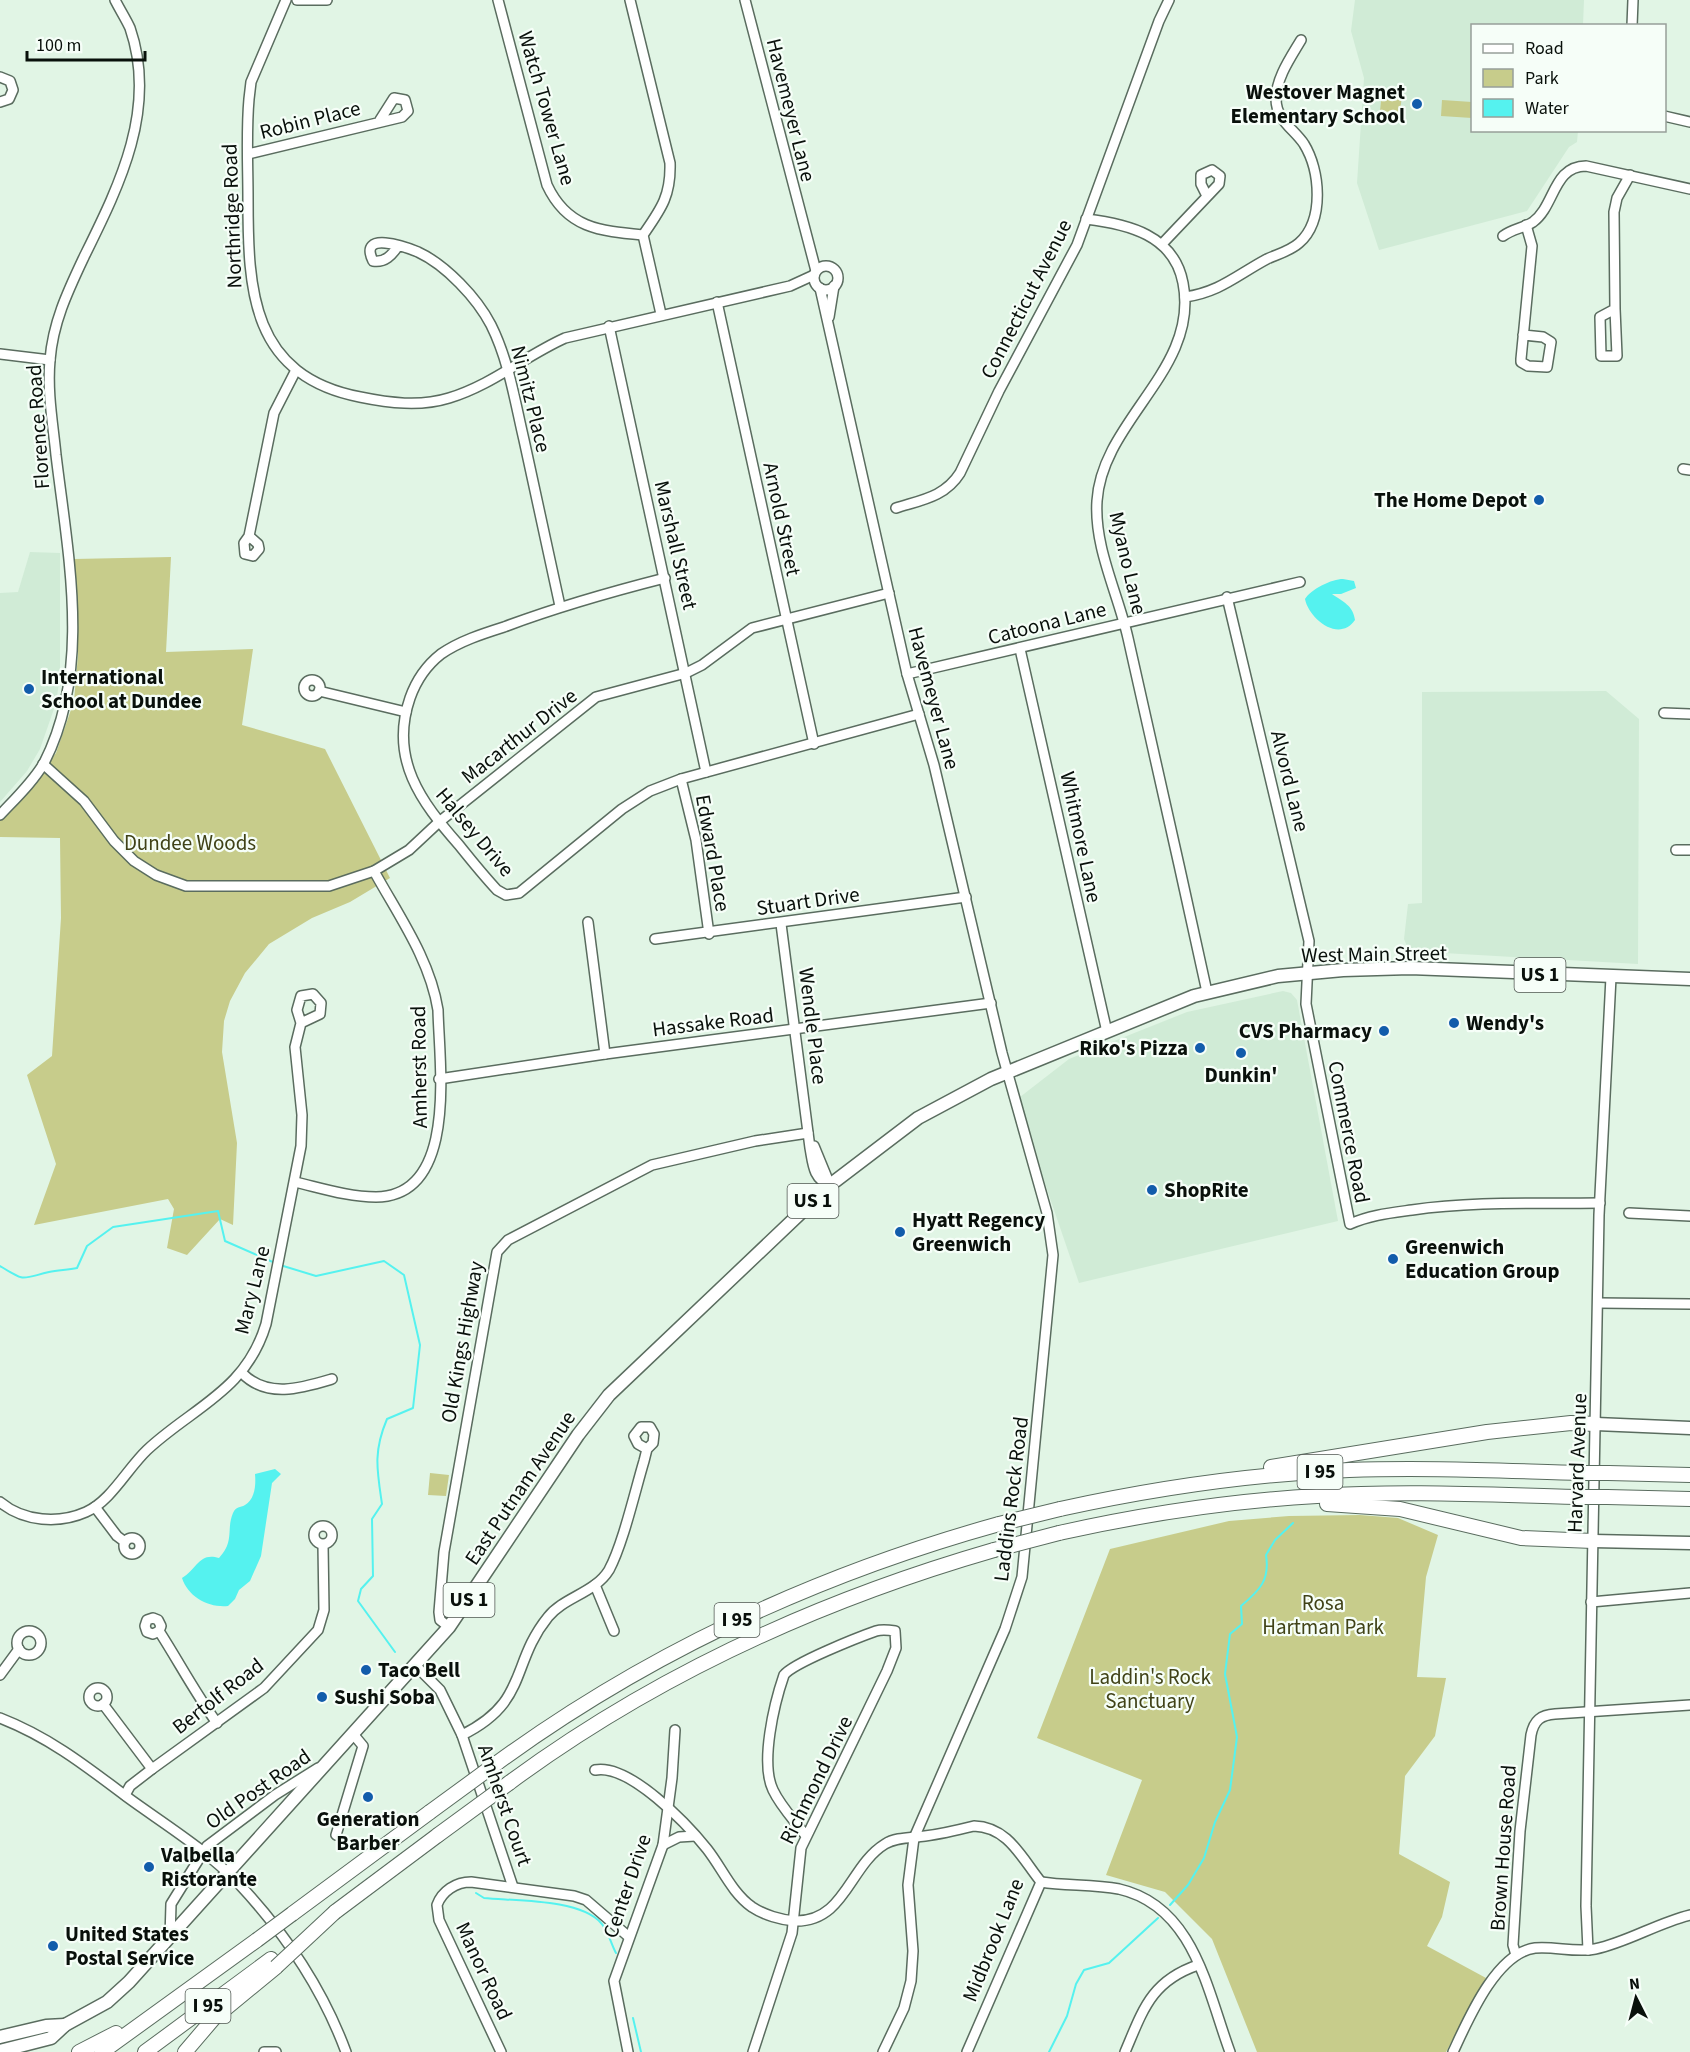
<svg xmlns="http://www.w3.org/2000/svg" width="1690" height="2052" font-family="'Source Sans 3',sans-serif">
  <rect width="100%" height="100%" fill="#e1f5e5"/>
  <g fill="#d0ebd6">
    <polygon points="1355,0 1584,0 1583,25 1472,26 1472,130 1578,131 1577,142 1569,147 1527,211 1379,250 1357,183 1364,78 1351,31"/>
    <polygon points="30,552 60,553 60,676 56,703 40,749 27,771 0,802 0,593 18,592"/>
    <polygon points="1606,691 1639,719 1638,964 1409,951 1404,939 1408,904 1422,903 1422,692"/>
    <polygon points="1283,991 1291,993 1297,1000 1338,1221 1079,1283 1039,1166 1020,1097 1069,1059 1187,1012"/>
  </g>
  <g fill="#c7cc8b">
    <polygon points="1382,92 1402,94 1400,113 1380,111"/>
    <polygon points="1442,100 1472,102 1472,118 1441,116"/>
    <polygon points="171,557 166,652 253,649 242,725 325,749 390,878 350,902 312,918 269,944 245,973 230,1001 224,1021 222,1052 237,1143 233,1225 220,1219 187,1255 167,1248 174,1209 168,1199 34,1225 56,1164 27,1075 52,1056 61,918 60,838 0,837 0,819 56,753 74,701 78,655 74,559"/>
    <polygon points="430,1473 449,1475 446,1496 428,1495"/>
    <polygon points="1360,1515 1398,1518 1438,1535 1426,1577 1417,1677 1446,1678 1435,1736 1405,1776 1399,1854 1450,1882 1442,1917 1427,1946 1486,1978 1446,2052 1257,2052 1212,1939 1165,1892 1106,1875 1142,1780 1037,1738 1110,1549 1229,1521 1289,1516"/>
  </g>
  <g fill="#55f2ef">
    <path d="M1343 579 1354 581 1356 588 1341 594H1332C1343 602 1353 605 1355 620 1339 643 1309 619 1305 599 1311 589 1332 579 1343 579Z"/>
    <path d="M275 1469 281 1474 272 1483 261 1556 250 1581 239 1590 235 1599 228 1606C209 1608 188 1597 182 1578 197 1569 199 1552 219 1558 235 1541 226 1529 233 1513 236 1506 240 1508 245 1505 255 1499 256 1485 255 1474Z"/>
  </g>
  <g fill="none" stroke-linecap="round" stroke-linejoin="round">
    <g stroke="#55f2ef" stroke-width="2">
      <path d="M280 1265 316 1276 384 1261 404 1275 420 1345 413 1408 387 1419C373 1452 377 1470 382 1504L372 1519 373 1576 361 1589 358 1601 395 1652"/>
      <path d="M0 1266C26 1282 20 1279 49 1272 58 1270 67 1270 77 1268L87 1246 113 1227 218 1211 225 1241 275 1263"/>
      <path d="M476 1893 484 1898C516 1901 580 1899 601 1923 608 1930 611 1944 616 1953"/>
      <path d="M1170 1905 1188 1885 1204 1858 1215 1822 1230 1790 1237 1737 1225 1674 1230 1634 1242 1624 1241 1606C1260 1590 1270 1580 1266 1555L1275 1540 1293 1523"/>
      <polyline points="633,2018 641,2052"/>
      <polyline points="1049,2052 1067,2016 1076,1984 1084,1970 1109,1963 1158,1918"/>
    </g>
    <defs>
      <g id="minor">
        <path d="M286 0 251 82 249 99C246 132 248 166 248 199 248 290 251 376 360 397 389 403 420 407 449 398 492 385 525 356 565 338L790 286 814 275"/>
        <polyline points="297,0 327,0"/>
        <path d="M498 0 547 185C567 228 599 231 643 235"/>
        <path d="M630 0 670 163C671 196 661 209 643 235L661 314"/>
        <polyline points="745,0 816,271"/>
        <polyline points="1632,26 1633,0"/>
        <polyline points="0,77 10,81 13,90 9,99 0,102"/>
        <polyline points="1664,116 1690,122"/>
        <polyline points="248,154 402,117 408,111 405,100 394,98 380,120"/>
        <path d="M1086 219C1128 224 1174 235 1183 283 1200 369 1102 420 1097 501 1094 548 1118 593 1128 638 1155 755 1181 874 1207 992"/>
        <path d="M1503 236C1512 229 1524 228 1533 222 1555 206 1553 166 1586 166L1690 189"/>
        <polyline points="1162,244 1219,184 1220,176 1212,170 1201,175 1201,184 1207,196"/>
        <path d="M398 246C392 255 385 263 373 261 358 230 406 247 418 252 446 265 477 298 491 325 509 361 515 402 524 440 536 495 548 550 560 606"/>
        <circle cx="826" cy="278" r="12"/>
        <polyline points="820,288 907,674 934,765 1002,1053 1047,1213 1053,1255 1022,1577 1005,1629 914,1838 908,1885 913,1951 911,1981 904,2008 883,2052"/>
        <path d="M1185 297C1220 292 1237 275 1267 259 1278 254 1290 251 1299 243 1325 220 1320 170 1304 144 1294 129 1276 120 1276 99 1276 78 1291 57 1301 40"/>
        <polyline points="717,302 814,744"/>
        <polyline points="1615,309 1617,356 1601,356 1600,317 1615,309 1614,212 1617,198 1630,175"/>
        <polyline points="829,317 834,286"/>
        <polyline points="609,326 706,772"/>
        <polyline points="1523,335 1543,337 1551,342 1547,367 1528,366 1521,362 1521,359 1532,246 1526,225"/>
        <polyline points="0,354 50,360"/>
        <polyline points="1683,469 1690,470"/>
        <path d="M896 508C921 500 945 497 960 473L999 391 1077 245 1159 21 1169 0"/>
        <polyline points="249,536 258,544 259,549 253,556 245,554 244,543 249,536 274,413 296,370"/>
        <path d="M665 578C610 592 557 607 504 627 482 634 460 641 441 654 427 665 416 681 410 698 389 759 421 802 459 845 471 860 484 876 497 890L506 895 519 893 622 809 650 791 681 779 919 714"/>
        <path d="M1227 597 1309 941 1306 1004 1350 1224C1370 1215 1390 1213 1412 1210 1475 1201 1537 1204 1600 1203"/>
        <polyline points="1020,649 1107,1032"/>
        <polyline points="907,674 1300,582"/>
        <circle cx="312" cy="688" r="8"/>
        <polyline points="319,691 406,712"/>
        <polyline points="1664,713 1690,714"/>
        <polyline points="43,764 84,801 114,841 134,861 156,875 186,886 329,886 374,871 409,850 439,822 596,697 686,673 702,665 752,628 889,593"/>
        <polyline points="681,779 696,840 709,934"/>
        <path d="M0 815C15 799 33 782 44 763 92 670 68 555 56 455 53 424 47 392 50 360 53 322 68 291 84 257 119 186 158 109 130 28 126 19 120 10 115 0"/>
        <polyline points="1676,850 1690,850"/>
        <polyline points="588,922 605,1054"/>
        <path d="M781 924 810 1148C813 1164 813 1179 830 1185"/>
        <polyline points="655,939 966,897"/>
        <polyline points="439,1079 605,1054 991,1003"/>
        <polyline points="814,1146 830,1185"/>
        <path d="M295 1182C321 1188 349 1197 376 1197 459 1196 439 1063 438 1010 430 959 398 915 374 871"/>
        <polyline points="1629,1213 1690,1216"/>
        <polyline points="1598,1303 1690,1304"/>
        <path d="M242 1373C267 1399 302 1388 332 1379"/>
        <path d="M0 1502C24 1522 59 1524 86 1512 111 1501 127 1469 147 1450 193 1407 246 1391 266 1324L301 1146 302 1115 295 1047 301 1023 297 1010 301 996 313 994 321 1003 320 1014 301 1023"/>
        <polyline points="95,1507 117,1536 125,1542"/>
        <circle cx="323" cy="1535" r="9"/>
        <circle cx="132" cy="1546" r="8"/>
        <polyline points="595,1585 614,1631"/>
        <polyline points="1591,1602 1690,1593"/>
        <polyline points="449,1627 440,1620 439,1612 444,1552 497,1252 508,1240 652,1165 755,1141 808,1133"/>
        <path d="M159 1631 153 1634 147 1632 145 1626 147 1620 153 1618 158 1620 161 1626 159 1631C179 1662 195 1693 217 1723"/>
        <circle cx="29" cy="1643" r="12"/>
        <polyline points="416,1666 440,1690 462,1735 513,1887"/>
        <polyline points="0,1675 19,1649"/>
        <circle cx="98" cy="1697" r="9"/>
        <polyline points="103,1704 152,1769"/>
        <path d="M0 1718C49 1737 86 1766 127 1797 164 1824 207 1850 239 1884 284 1932 323 1990 346 2052"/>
        <path d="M462 1735C529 1702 510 1664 548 1617 564 1597 595 1593 609 1570 623 1544 635 1491 644 1461L647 1449 638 1444 634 1436 641 1427H650L654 1434 653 1443 647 1449"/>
        <path d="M595 1770C629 1763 688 1825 707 1849 722 1868 732 1893 752 1907 764 1915 781 1920 795 1921 845 1922 849 1866 885 1844 896 1837 911 1838 925 1836 941 1834 958 1830 974 1826 1008 1827 1021 1857 1041 1882"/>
        <polyline points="125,1795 130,1786 152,1769 264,1688 318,1630 324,1610 323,1545"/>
        <polyline points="336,1835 363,1746 353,1734"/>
        <polyline points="663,1845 679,1837 695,1836"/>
        <path d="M1041 1882C1066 1886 1093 1884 1119 1889 1194 1906 1207 1990 1230 2052"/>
        <polyline points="170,1938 171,1904 207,1846 275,1795 318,1768"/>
        <polyline points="1588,1950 1586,1906 1599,1215 1611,977"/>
        <path d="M1516 1955 1513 1945 1520 1831 1531 1735C1534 1720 1541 1715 1555 1714L1690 1705"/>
        <polyline points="264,2052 276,2052"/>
        <path d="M501 2052 439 1920 437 1905C442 1891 456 1882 471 1882L574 1896 586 1900 629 1937"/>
        <polyline points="628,2052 614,1981 663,1845 672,1778 675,1730"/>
        <path d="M753 2052 792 1933 801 1848 887 1671 896 1648 895 1631C889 1630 882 1629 876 1631 859 1637 793 1663 784 1675 774 1704 760 1763 773 1790 781 1807 795 1821 806 1836"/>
        <polyline points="967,2052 1041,1882"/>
        <path d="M1125 2052C1143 2010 1151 1981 1198 1965"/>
        <path d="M1453 2052C1468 2020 1496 1953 1535 1948 1555 1946 1575 1953 1595 1949 1628 1942 1657 1923 1690 1915"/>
      </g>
      <g id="major">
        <polyline points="1596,1424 1690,1428"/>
        <polyline points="1593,1541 1690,1543"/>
        <polyline points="0,2037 46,2026 65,2025"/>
        <polyline points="0,2051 51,2038 65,2025 107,2002 129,1982 449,1627 578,1435 609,1395 830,1185 918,1118 991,1079 1194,996 1278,976 1343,970 1410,968 1690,979"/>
      </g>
      <g id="highway">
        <polyline points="1271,1467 1487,1432 1571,1423 1596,1424"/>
        <polyline points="1608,1473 1690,1475"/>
        <polyline points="1607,1497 1690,1499"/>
        <polyline points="1327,1504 1400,1509 1521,1538 1593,1541"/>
        <path d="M1060 1509C1155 1488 1252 1474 1349 1470 1427 1467 1505 1471 1583 1473"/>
        <path d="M1059 1533C1144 1514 1230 1501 1317 1496 1405 1490 1494 1495 1582 1497"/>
        <path d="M497 1763C648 1653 819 1574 999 1524"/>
        <path d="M509 1783C654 1676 821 1600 994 1550"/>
        <polyline points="335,1912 438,1835"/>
        <polyline points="292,1914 430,1812"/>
        <polyline points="79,2052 116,2033"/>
        <polyline points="102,2052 257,1940"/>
        <polyline points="145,2052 271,1959"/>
        <polyline points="185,2052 214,2018 276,1967"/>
      </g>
    </defs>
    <use href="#minor" stroke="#5a6c5f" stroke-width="12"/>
    <use href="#major" stroke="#5a6c5f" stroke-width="15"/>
    <use href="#highway" stroke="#5a6c5f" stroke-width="16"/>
    <use href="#minor" stroke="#fff" stroke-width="9"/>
    <use href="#major" stroke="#fff" stroke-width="12"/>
    <use href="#highway" stroke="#fff" stroke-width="14"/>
    <defs>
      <g id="highway-bridge">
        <polyline points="1583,1473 1608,1473"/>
        <polyline points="1582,1497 1607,1497"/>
        <polyline points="999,1524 1060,1509"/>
        <polyline points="994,1550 1059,1533"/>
        <polyline points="430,1812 497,1763"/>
        <polyline points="438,1835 509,1783"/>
        <polyline points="257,1940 292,1914"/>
        <polyline points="276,1967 335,1912"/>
      </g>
    </defs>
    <use href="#highway-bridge" stroke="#5a6c5f" stroke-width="16" stroke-linecap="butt"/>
    <use href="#highway-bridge" stroke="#fff" stroke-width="14"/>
  </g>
  <g fill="#125cab" stroke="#f6fef8" stroke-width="2">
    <circle cx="1417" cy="104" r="6"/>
    <circle cx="1539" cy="500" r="6"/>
    <circle cx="29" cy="689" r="6"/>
    <circle cx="1454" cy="1023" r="6"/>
    <circle cx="1384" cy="1031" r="6"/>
    <circle cx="1200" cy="1048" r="6"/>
    <circle cx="1241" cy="1053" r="6"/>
    <circle cx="1152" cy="1190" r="6"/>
    <circle cx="900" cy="1232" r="6"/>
    <circle cx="1393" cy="1259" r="6"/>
    <circle cx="366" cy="1670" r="6"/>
    <circle cx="322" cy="1697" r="6"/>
    <circle cx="368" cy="1797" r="6"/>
    <circle cx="149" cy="1867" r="6"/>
    <circle cx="53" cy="1946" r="6"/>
  </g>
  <g text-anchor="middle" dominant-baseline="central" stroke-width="4.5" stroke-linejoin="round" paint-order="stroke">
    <g fill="#f6fef8" stroke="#505752" stroke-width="1.5">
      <rect x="1514.5" y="958" width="51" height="34" rx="4.5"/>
      <rect x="787.5" y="1184" width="51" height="34" rx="4.5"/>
      <rect x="1297.5" y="1455" width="45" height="34" rx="4.5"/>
      <rect x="443.5" y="1583" width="51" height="34" rx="4.5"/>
      <rect x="714.5" y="1603" width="45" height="34" rx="4.5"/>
      <rect x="185.5" y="1989" width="45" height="34" rx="4.5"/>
    </g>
    <g font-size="20" font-weight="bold" fill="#09100b">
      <text x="1540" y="975">US 1</text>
      <text x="813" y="1201">US 1</text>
      <text x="1320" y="1472">I 95</text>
      <text x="469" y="1600">US 1</text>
      <text x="737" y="1620">I 95</text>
      <text x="208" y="2006">I 95</text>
    </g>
    <g font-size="21" font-weight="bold" fill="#09100b" stroke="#f6fef8" text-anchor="start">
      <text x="1405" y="92" text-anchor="end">Westover Magnet<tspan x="1405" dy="24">Elementary School</tspan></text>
      <text x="1527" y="500" text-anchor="end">The Home Depot</text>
      <text x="41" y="677">International<tspan x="41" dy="24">School at Dundee</tspan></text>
      <text x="1466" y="1023">Wendy's</text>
      <text x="1372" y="1031" text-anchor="end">CVS Pharmacy</text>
      <text x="1188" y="1048" text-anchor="end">Riko's Pizza</text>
      <text x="1241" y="1075" text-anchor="middle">Dunkin'</text>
      <text x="1164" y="1190">ShopRite</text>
      <text x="912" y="1220">Hyatt Regency<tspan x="912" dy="24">Greenwich</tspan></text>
      <text x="1405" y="1247">Greenwich<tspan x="1405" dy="24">Education Group</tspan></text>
      <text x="378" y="1670">Taco Bell</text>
      <text x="334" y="1697">Sushi Soba</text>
      <text x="368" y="1819" text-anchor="middle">Generation<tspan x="368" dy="24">Barber</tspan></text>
      <text x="161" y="1855">Valbella<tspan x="161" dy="24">Ristorante</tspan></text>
      <text x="65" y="1934">United States<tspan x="65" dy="24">Postal Service</tspan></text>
    </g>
    <g font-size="21" fill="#09100b" stroke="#f6fef8">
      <text transform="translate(547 108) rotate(74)">Watch Tower Lane</text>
      <text transform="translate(791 110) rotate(76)">Havemeyer Lane</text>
      <text transform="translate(310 120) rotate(-14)">Robin Place</text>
      <text transform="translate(232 216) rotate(-92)">Northridge Road</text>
      <text transform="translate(1026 299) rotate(-63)">Connecticut Avenue</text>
      <text transform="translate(531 399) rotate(76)">Nimitz Place</text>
      <text transform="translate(38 427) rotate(-94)">Florence Road</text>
      <text transform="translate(782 519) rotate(78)">Arnold Street</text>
      <text transform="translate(676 545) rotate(77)">Marshall Street</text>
      <text transform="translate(1128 563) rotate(77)">Myano Lane</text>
      <text transform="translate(1047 623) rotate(-14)">Catoona Lane</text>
      <text transform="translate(934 698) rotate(75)">Havemeyer Lane</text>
      <text transform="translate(519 736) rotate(-38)">Macarthur Drive</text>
      <text transform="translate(1290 781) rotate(76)">Alvord Lane</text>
      <text transform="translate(475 832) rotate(50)">Halsey Drive</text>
      <text transform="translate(1081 837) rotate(78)">Whitmore Lane</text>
      <text transform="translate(713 853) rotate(80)">Edward Place</text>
      <text transform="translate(808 901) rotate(-8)">Stuart Drive</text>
      <text transform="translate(1374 954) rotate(-1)">West Main Street</text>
      <text transform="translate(713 1022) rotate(-7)">Hassake Road</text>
      <text transform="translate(813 1026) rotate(83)">Wendle Place</text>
      <text transform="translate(419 1067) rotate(-91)">Amherst Road</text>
      <text transform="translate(1349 1132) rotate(79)">Commerce Road</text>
      <text transform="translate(252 1290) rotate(-76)">Mary Lane</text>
      <text transform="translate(462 1342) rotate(-80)">Old Kings Highway</text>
      <text transform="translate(1577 1463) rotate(-88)">Harvard Avenue</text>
      <text transform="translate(520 1488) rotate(-56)">East Putnam Avenue</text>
      <text transform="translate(1011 1499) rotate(-83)">Laddins Rock Road</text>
      <text transform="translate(218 1696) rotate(-38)">Bertolf Road</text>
      <text transform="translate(816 1780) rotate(-64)">Richmond Drive</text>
      <text transform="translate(258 1789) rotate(-35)">Old Post Road</text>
      <text transform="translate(505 1805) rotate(71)">Amherst Court</text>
      <text transform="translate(1503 1848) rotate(-86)">Brown House Road</text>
      <text transform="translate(627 1886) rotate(-71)">Center Drive</text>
      <text transform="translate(993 1940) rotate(-68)">Midbrook Lane</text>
      <text transform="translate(484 1971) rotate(65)">Manor Road</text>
    </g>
    <g font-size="21" fill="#404217" stroke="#f6fef8">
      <text x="190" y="843">Dundee Woods</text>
      <text x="1323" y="1603">Rosa<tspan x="1323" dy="24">Hartman Park</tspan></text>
      <text x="1150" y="1677">Laddin's Rock<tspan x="1150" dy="24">Sanctuary</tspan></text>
    </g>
  </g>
  <rect x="1471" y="24" width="195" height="108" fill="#f6fef8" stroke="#979f99" stroke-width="1.5"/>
  <rect x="1483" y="44" width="30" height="9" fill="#ffffff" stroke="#979f99" stroke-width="1.5"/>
  <text x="1525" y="54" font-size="18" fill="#09100b">Road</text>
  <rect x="1483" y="69" width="30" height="18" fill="#c7cc8b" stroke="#979f99" stroke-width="1.5"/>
  <text x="1525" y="84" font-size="18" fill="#09100b">Park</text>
  <rect x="1483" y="99" width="30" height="18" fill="#55f2ef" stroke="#979f99" stroke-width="1.5"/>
  <text x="1525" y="114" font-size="18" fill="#09100b">Water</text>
  <g transform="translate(1636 1998) rotate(354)" stroke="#f6fef8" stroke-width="4.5" paint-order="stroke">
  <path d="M0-4.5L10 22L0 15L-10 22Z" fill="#09100b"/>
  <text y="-9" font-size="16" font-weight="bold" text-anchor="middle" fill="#09100b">N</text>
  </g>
  <path d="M27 51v9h118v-9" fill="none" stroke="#09100b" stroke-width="3"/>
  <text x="36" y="51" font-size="18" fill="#09100b" stroke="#f6fef8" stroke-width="4.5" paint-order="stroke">100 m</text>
</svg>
